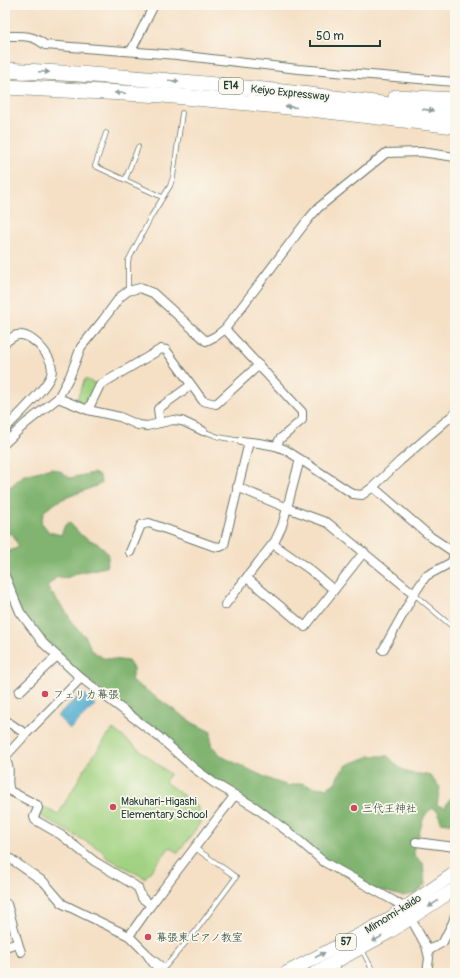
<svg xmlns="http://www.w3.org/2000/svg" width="460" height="978" font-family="Pangolin,'Klee One',sans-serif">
  <rect width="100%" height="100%" fill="#fbf7ec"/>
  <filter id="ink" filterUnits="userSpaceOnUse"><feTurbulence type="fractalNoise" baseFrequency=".025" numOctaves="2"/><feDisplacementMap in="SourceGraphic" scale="8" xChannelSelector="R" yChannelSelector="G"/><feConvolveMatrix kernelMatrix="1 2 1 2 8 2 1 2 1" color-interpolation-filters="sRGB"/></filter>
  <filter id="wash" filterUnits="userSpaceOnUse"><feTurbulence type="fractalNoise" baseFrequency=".012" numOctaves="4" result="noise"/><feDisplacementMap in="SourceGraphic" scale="16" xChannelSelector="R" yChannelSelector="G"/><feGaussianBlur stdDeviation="0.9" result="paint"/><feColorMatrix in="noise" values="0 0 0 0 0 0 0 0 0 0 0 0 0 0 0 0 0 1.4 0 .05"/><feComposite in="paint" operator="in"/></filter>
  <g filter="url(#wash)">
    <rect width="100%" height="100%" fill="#f5e0c6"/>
    <g fill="#a1d281" stroke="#60885a">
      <polygon points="85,379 97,384 88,404 84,405 76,401"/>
      <polygon points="113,729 170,774 165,782 197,806 203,819 178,853 170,847 145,878 106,857 101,850 39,815 44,807 58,815 88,763"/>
    </g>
    <path fill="#80b46f" stroke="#507852" d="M52 468 62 472 70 478 93 473 100 476 101 484 60 500 44 511 41 522 49 532 61 535 65 525 69 522 81 535 100 545 109 555 106 567 78 573 66 578 57 577 47 587 67 613 73 625 86 637 91 650 103 658 128 661 134 670 131 680 193 723 211 732V745L223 757 271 780 289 786 301 783 313 787 327 788 335 783 339 774 347 765 370 756H388L400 768 409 773 429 775 440 787 437 805 445 808 448 801 455 794V824L441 822 438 811 433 808C418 817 424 831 414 842 414 854 412 856 423 863L425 885 415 894 402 896 360 885 235 797 45 647C30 632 9 610 5 588 3 577 5 564 5 553L19 547 12 533 5 535V491L24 475Z"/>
    <polygon fill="#55afd2" stroke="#3a7683" points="83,692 95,705 70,729 57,716"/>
  </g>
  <g filter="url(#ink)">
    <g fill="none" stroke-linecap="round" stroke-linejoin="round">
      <defs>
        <g id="service">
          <polyline points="106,133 95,166 162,197"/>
          <polyline points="125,180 138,147"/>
          <polyline points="128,291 128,261 152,215 170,186 173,177 182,113"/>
          <polyline points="203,431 219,437 241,441"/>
          <polyline points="414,594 455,629"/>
          <polyline points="362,950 371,967 368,973"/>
          <polyline points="150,955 165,967 195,932 236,877 195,848"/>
          <polyline points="336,964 340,973"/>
        </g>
        <g id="minor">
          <path d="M5 36C21 36 32 34 45 45L177 55 298 69 455 82"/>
          <polyline points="131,51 154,5"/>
          <polyline points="225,329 302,412 302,420 280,439 276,446 286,450 353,494 362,495 373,487 400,461 455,413"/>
          <path d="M5 343C10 339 14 334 21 335 35 336 56 360 51 375 47 388 16 417 5 429"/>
          <polyline points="58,398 88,410 120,417 138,425 147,426 173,420 182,421 203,431"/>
          <polyline points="88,410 100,385 161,349 166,350 203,401 216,404 259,365"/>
          <polyline points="160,423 158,409 191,385"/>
          <polyline points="241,441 259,443 276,446"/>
          <polyline points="5,443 25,424 58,398 70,376 81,347 103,320 120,297 128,291 140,288 153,293 206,341 216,336 225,329 306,222 318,208 386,153 421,152 455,157"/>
          <polyline points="237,487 287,508 300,459"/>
          <polyline points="373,487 431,537 455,553"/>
          <polyline points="273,544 309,569 334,590"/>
          <polyline points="130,552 141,525 149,523 213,546 220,547 224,545 249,442"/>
          <polyline points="5,576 20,612 43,643 81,678 159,737 195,769 214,783 255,807 295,837 324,862 394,901 405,908 426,946 429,958 427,973"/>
          <polyline points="247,578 305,627 364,552"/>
          <polyline points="225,605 275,541 282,526 287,508 328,523 414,594 426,576 452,562 454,553"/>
          <polyline points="383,650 414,594"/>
          <polyline points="19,692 57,656"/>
          <polyline points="5,720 26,734"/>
          <polyline points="5,757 26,734 81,678"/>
          <path d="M5 759C13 771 5 780 10 791L37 805 38 808 34 817 35 820 61 835 94 861 134 885 138 888 142 898 151 905"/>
          <polyline points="416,842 455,847"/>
          <polyline points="5,855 44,882 63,904 129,936 146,953 153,963 163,973"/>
          <polyline points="129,936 151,905 235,795"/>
          <polyline points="18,943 21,952"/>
          <polyline points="5,947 18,943 7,904"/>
          <polyline points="428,951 443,942 453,922 455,915"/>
        </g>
        <g id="primary">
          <polyline points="286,973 386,921 455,873"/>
          <polyline points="315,973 391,931 455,889"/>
        </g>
        <g id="motorway">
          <path d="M5 70C156 77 306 92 455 114"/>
          <polyline points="5,87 163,95 310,109 455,126"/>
          <polyline points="396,97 455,100"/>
        </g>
      </defs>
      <use href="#service" stroke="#6a7667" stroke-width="5.5"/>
      <use href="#minor" stroke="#6a7667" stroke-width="10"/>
      <use href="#primary" stroke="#6a7667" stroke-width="14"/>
      <use href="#motorway" stroke="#6a7667" stroke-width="16"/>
      <use href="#service" stroke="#fff" stroke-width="4"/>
      <use href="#minor" stroke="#fff" stroke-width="8"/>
      <use href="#primary" stroke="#fff" stroke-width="13"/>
      <use href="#motorway" stroke="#fff" stroke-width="15"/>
    </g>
    <defs><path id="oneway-solid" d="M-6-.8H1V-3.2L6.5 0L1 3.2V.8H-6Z"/></defs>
    <g fill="#8f9e9a">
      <use href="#oneway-solid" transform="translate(44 72) rotate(3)"/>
      <use href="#oneway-solid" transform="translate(174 81) rotate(6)"/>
      <use href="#oneway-solid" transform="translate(120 93) rotate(-177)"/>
      <use href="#oneway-solid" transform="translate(291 107) rotate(-175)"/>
      <use href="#oneway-solid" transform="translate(428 110) rotate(8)"/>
      <use href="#oneway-solid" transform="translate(433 904) rotate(146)"/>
      <use href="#oneway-solid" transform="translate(377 939) rotate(151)"/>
      <use href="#oneway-solid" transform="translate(320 955) rotate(-27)"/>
    </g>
  </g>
  <g fill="#d1495b" stroke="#fbf7ec" stroke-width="1.5">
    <circle cx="45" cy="694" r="4"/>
    <circle cx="113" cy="807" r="4"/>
    <circle cx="354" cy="808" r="4"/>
    <circle cx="148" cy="937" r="4"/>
  </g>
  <g text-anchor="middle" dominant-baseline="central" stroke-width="3.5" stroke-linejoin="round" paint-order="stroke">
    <g fill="#fbf7ec" stroke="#61756b" stroke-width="1">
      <rect x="219" y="78" width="24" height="16" rx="3"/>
      <rect x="336" y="934" width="20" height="16" rx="3"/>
    </g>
    <g font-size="10" font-weight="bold" fill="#1f3d34">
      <text x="231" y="86">E14</text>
      <text x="346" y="942">57</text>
    </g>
    <g font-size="11" fill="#1f3d34" stroke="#fbf7ec">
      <text transform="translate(290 93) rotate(6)">Keiyo Expressway</text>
      <text transform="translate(393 914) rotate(-32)">Mimomi-kaido</text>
    </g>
    <g font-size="11" fill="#1f3d34" stroke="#fbf7ec" text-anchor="start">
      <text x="53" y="694">フェリカ幕張</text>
      <text x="121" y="801">Makuhari-Higashi<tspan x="121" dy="13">Elementary School</tspan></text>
      <text x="362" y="808">三代王神社</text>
      <text x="156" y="937">幕張東ピアノ教室</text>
    </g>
  </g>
  <rect width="460" height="978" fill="none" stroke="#fbf7ec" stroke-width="20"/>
  <path d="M310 40v6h70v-6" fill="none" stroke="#1f3d34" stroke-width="2"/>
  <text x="316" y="40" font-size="12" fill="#1f3d34" stroke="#fbf7ec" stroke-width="3" paint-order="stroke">50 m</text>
</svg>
